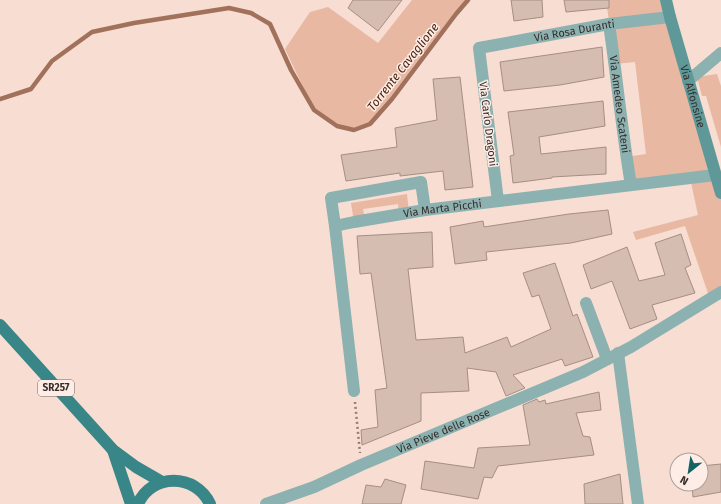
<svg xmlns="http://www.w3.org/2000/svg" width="721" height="504" font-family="'Fira Sans',sans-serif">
  <rect width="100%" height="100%" fill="#f7ddd2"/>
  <g fill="#e8b8a3">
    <polygon points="412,0 468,0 456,14 392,99 370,124 354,130 337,126 314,110 285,49 310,12 328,7 378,43"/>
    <polygon points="606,0 666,0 721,193 721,292 710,299 685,226 636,240 633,232 698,215 690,178 631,185 626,157 646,154 635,62 615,64"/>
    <polygon points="717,74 721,86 721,147 706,96 702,96 697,77"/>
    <polygon points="407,194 409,213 399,215 398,204 363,209 365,220 354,222 351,203"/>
  </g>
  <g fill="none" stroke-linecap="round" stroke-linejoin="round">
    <polyline stroke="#a1715b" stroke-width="4.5" points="0,99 31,89 52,61 92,32 134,23 229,8 251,13 270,24 291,70 314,110 337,126 354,130 370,124 392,99 456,14 468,0"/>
  </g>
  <g fill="#d6bdb2" stroke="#a68e83">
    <polygon points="353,0 402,0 378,31 348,8"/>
    <polygon points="511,0 542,0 543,17 514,21"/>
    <polygon points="564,0 609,0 609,8 566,12"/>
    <polygon points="602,47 604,77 560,85 504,91 500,62"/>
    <polygon points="460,77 473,187 445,190 443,171 400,176 400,173 346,181 341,155 397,147 395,128 437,120 433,79"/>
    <polygon points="603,101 605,126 539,137 541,154 606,147 606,174 552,177 552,178 513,183 510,156 514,155 508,112"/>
    <polygon points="608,210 612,234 571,243 486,252 487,260 455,264 450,227 483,221 484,227 569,214"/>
    <polygon points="432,232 433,267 408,269 416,340 463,337 465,353 507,337 511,347 551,329 539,295 532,297 523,273 555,263 573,316 577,314 593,357 565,366 562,359 513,375 525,388 506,396 496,372 467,368 469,391 421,393 421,421 362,445 361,430 378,427 375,390 387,388 371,273 360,274 357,236"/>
    <polygon points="681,234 691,265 685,268 695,293 652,305 657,319 630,329 612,281 591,289 583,265 627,247 639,281 665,275 655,243"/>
    <polygon points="599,392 601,410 576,413 583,436 590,437 594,455 498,466 492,478 484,477 478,499 421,489 425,461 474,468 478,448 530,445 523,405 537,399 539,402 545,400 546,404"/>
    <polygon points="721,464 721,492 693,497 692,484 701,484 701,466"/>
    <polygon points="620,474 623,504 585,504 584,484"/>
    <polygon points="385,479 406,485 401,504 362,504 366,485 381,487"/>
  </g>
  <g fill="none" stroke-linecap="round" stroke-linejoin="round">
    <polyline stroke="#917f78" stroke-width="2.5" stroke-dasharray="2 3" stroke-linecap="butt" points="355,402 360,453"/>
    <g stroke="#8cb1b1" stroke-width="12">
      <path id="s1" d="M609 24C617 78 622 132 631 185"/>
      <polyline points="688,81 721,53"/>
      <path id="s2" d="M498 201 479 48 609 24 670 17"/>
      <polyline points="335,226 331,198 421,182 425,210"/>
      <polyline points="586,303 607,359"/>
      <polyline points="618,353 638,504"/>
      <path id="s3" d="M354 391 335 226 354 222 425 210 715 175"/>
    </g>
    <path stroke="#8cb1b1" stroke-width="12" id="s4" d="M266 504 314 487 361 465 583 372 631 347 721 292"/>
    <path stroke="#5e9899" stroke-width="12" id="s5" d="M666 0 670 17 721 193"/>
    <g stroke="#388687" stroke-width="12">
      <polyline points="0,325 113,450 136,467 162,482"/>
      <polyline points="113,450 131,504"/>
      <path d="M138 504C151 473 196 473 210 504"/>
    </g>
  </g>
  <g text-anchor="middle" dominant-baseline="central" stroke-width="3" stroke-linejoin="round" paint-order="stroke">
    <rect fill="#fdede6" stroke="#726762" stroke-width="1" x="38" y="380" width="36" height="16" rx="3"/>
    <g font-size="10" font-weight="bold" fill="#372d29">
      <text x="56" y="388">SR257</text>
    </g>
    <g font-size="11" fill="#372d29" stroke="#fdede6">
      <text stroke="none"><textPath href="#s2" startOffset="251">Via Rosa Duranti</textPath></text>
      <text stroke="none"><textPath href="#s5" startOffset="100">Via Alfonsine</textPath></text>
      <text stroke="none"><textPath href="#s1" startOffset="81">Via Amedeo Scateni</textPath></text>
      <text transform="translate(488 124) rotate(83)">Via Carlo Dragoni</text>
      <text stroke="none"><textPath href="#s3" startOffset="275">Via Marta Picchi</textPath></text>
      <text stroke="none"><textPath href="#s4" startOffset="192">Via Pieve delle Rose</textPath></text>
    </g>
    <g font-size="12" font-style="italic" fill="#4d230e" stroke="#fdede6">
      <text transform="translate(403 67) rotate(-52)">Torrente Cavaglione</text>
    </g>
  </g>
  <g transform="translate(689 472) rotate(210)"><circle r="19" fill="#fdede6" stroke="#aea09a"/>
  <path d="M0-3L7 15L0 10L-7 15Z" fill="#126364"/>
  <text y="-6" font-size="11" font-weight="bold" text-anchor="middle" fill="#372d29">N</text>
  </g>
</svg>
